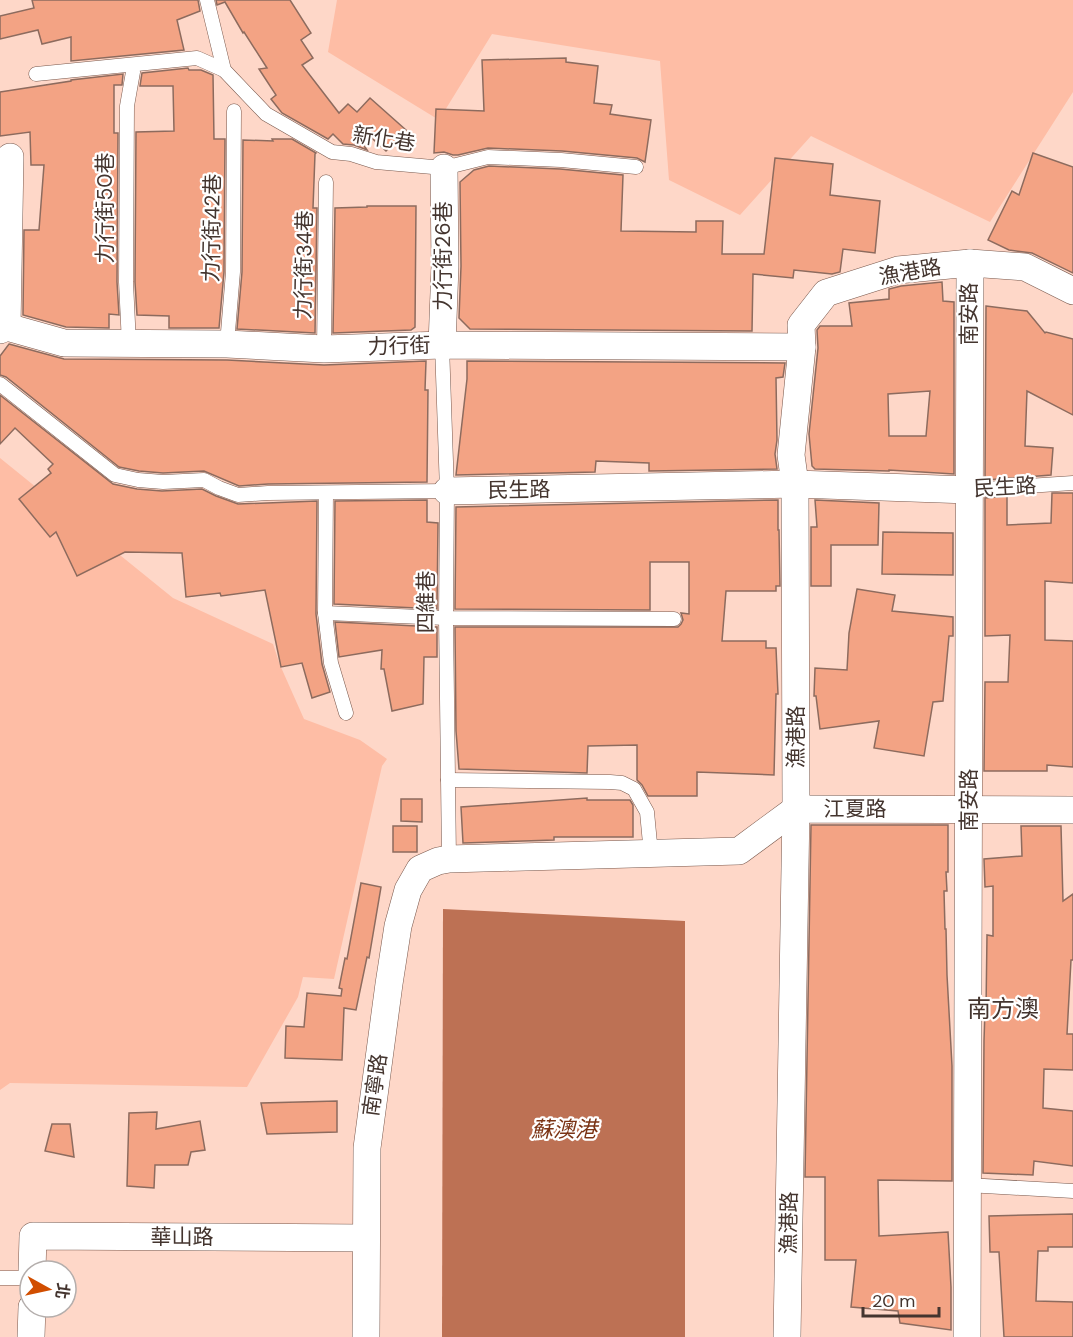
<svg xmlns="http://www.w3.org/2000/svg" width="1073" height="1337" font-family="'DM Sans','Noto Sans TC',sans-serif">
  <rect width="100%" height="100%" fill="#fed7c8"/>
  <g fill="#febda5">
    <polygon points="337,0 1073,0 1073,92 990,222 811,136 740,215 669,180 660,61 492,34 439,120 328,52"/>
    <polygon points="0,458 173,598 273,644 280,665 304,719 360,740 387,759 382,766 334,979 303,977 298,997 247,1087 10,1083 0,1090"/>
  </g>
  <polygon fill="#bd7154" points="443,909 685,921 685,1337 442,1337"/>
  <g fill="#f3a384" stroke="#8d6b5e" stroke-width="1.5" fill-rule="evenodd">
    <polygon points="32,0 198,0 200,11 177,20 184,50 71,61 71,37 42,44 38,30 0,39 0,16 34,8"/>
    <polygon points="216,0 290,0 311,33 301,40 313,58 302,65 339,113 348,104 357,112 370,98 406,130 386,151 364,131 358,137 367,150 354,145 343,144 333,134 328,139 282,113 271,99 276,95 259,69 267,68 244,32 243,33 225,2 217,5"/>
    <polygon points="566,58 566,62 598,66 594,103 612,105 610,114 651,120 645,162 637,158 562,151 488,148 458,155 453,155 444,152 434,153 436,109 484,111 482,60"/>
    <polygon points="188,68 189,70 201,70 213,75 214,139 225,139 224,272 219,328 169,328 169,316 137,315 135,282 136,132 174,131 173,86 140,86 142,73"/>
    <polygon points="123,74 122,85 114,85 114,133 118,133 117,282 119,315 109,314 109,328 66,327 23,315 24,230 39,230 44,165 31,165 30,132 0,136 0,92 71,81 71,80"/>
    <polygon points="272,139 292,139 316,153 315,154 313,208 317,208 315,333 237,329 242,272 243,140 273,141"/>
    <polygon points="1033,153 1073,167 1073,273 1032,253 1009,250 988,240 1012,191 1019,195"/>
    <polygon points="775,158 833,164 830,195 880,201 875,253 843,249 840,272 832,274 794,270 793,278 753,274 752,331 470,329 459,318 461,266 460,182 474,170 489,166 560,169 623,175 621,231 696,232 696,221 723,221 722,254 764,254"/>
    <polygon points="367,206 416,206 415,327 411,330 333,333 335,208 367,207"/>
    <path d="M942 282 943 301 954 302V474L889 470V471L815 469 812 466 809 434 818 348 817 330 820 326H852L849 303 889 299V289L901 286ZM930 391 926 436H889L888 394Z"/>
    <polygon points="986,306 1027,311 1045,333 1046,332 1073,339 1073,415 1027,391 1025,446 1053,448 1051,475 985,480"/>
    <polygon points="9,344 64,359 227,360 324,365 426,361 425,390 428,390 427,482 268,484 239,486 204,471 163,473 139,471 119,467 6,377 0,375 0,356"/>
    <polygon points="467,361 785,363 783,377 776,378 777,440 775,454 777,469 649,471 649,463 596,461 595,472 456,475 467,379"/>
    <polygon points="0,395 113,484 137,489 162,491 202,489 216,496 238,504 317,501 316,614 322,664 330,692 312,698 302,663 281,667 265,590 221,596 220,593 186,597 182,553 125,552 77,576 56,532 50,537 19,499 51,473 48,469 53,464 15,428 0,444"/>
    <polygon points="1052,493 1073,493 1073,583 1045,581 1045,640 1073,641 1073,767 1047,765 1047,771 984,771 985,682 1008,682 1010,635 985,636 985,498 1007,496 1007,525 1051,523"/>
    <polygon points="427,500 427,522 438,523 437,609 334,604 335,501"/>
    <polygon points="778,500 778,530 779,530 780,586 776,586 776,591 726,591 722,641 766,641 766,648 776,648 778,694 776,694 774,775 697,772 697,796 648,796 642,785 637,780 637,745 588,746 587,773 459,769 456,731 455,627 678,627 681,624 683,620 681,613 689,614 689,562 650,562 650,610 455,609 456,507"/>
    <polygon points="815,500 879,503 878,545 831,545 831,586 811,586 811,527 817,527"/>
    <polygon points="883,532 953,533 953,575 882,574"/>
    <polygon points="857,589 895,595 892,611 953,617 953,636 949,636 943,701 933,702 924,756 874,748 879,721 820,729 816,696 814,696 815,668 847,670 849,633"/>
    <polygon points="335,622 437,627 437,657 424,657 423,704 392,711 384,669 381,669 382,650 339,657"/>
    <polygon points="587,798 587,800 630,800 633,805 633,837 554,837 554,840 463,843 461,807"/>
    <polygon points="401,799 422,799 422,822 401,821"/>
    <polygon points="811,825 948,825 948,872 946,872 947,891 944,891 945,929 946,929 947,975 952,1066 952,1181 878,1180 879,1236 948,1232 951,1287 951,1330 900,1323 898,1311 851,1307 856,1260 825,1260 825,1177 805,1177"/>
    <rect x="393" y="826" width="24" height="26"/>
    <polygon points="1021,826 1061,826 1063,901 1073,894 1073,960 1071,960 1067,1034 1073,1034 1073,1070 1044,1069 1043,1108 1073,1111 1073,1166 1034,1161 1033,1175 983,1173 984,1041 985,1010 986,1010 987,935 993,936 993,886 985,887 984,859 1022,856"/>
    <polygon points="361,883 381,887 369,958 367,957 356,1010 344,1008 342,1060 285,1058 286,1026 304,1027 307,993 341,996 342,989 339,988 345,958 347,959"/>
    <polygon points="337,1101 337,1132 267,1134 261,1103"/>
    <polygon points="157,1112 156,1129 200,1121 205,1150 191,1152 188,1165 155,1165 154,1188 127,1186 129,1113"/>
    <polygon points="52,1124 70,1124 74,1157 45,1151"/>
    <polygon points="1073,1214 1073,1247 1048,1247 1048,1251 1038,1251 1036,1301 1073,1302 1073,1337 1004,1337 999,1252 990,1252 989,1216"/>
  </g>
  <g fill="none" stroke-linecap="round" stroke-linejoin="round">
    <defs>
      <g id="lane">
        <polyline points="207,0 224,70 266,114 332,152 351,154 376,162 444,168 488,157 561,160 636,167"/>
        <polyline points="36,74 197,58 224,70"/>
        <polyline points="129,344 126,282 127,106 133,72"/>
        <polyline points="227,344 233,272 234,111"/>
        <polyline points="442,345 447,491 446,618 449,859"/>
        <polyline points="324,349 326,182"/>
        <polyline points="0,384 115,475 138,480 163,482 204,480 219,488 238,495 268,493 447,491"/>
        <polyline points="969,490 1073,483"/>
        <polyline points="326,493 325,613 331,663 346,713"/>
        <polyline points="325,613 446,618 674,619"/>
        <polyline points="448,780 610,782 622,783 634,789 647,812 651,854"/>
        <polyline points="967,1185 1073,1191"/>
        <polyline points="0,1278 30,1278"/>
      </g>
      <g id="street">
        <polyline points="7,327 10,157"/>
        <polyline points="0,330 7,327 64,343 227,344 324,349 442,345 802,347"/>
        <polyline points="442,345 445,266 444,168"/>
        <polyline points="447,491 795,484 969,490"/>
        <polyline points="32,1271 33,1236 366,1238"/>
        <polyline points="31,1337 32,1307"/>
        <polyline points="366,1337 367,1148 389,984 398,926 408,890 420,869 438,861 449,859 739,851 796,809 1073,810"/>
        <polyline points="787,1337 796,809 795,484 791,455 802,347 801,325 826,293 898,270 970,263 1025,267 1073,291"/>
        <polyline points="967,1337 970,263"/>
      </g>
    </defs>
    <use href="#lane" stroke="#79584c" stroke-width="15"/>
    <use href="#street" stroke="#79584c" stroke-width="28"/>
    <use href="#lane" stroke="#fff" stroke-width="14"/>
    <use href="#street" stroke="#fff" stroke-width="27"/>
  </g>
  <g text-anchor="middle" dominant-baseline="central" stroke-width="4.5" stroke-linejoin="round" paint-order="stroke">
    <g font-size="21" fill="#44352f" stroke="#fff">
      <text transform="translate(384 139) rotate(9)">新化巷</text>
      <text transform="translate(105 208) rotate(-90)">力行街50巷</text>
      <text transform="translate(212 228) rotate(-89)">力行街42巷</text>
      <text transform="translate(443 256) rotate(-90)">力行街26巷</text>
      <text transform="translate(304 265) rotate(-89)">力行街34巷</text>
      <text transform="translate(910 272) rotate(-10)">漁港路</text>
      <text transform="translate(969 314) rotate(-90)">南安路</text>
      <text transform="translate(399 346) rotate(-2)">力行街</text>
      <text transform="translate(1005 487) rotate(-3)">民生路</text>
      <text transform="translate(519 490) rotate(-1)">民生路</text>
      <text transform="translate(426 602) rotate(-90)">四維巷</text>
      <text transform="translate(796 737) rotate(-90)">漁港路</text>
      <text transform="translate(969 800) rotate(-90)">南安路</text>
      <text x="855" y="809">江夏路</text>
      <text transform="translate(375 1085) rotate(-82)">南寧路</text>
      <text transform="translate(789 1223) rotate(-89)">漁港路</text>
      <text x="182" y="1237">華山路</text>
    </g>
    <g font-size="22" font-style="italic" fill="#7b3415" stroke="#fff">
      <text x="564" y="1129">蘇澳港</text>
    </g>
    <g font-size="24" fill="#44352f" stroke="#fff">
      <text x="1003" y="1008">南方澳</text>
    </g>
  </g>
  <g transform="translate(48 1289) rotate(98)"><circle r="28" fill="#ffffff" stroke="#b4aeac" stroke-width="1.5"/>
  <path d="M0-4.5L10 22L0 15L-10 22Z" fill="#d14e00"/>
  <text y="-9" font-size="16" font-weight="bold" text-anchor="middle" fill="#44352f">北</text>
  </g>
  <path d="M863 1307v9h76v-9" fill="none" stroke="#44352f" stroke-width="3"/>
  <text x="872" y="1307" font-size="18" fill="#44352f" stroke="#ffffff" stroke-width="4.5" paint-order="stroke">20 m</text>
</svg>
